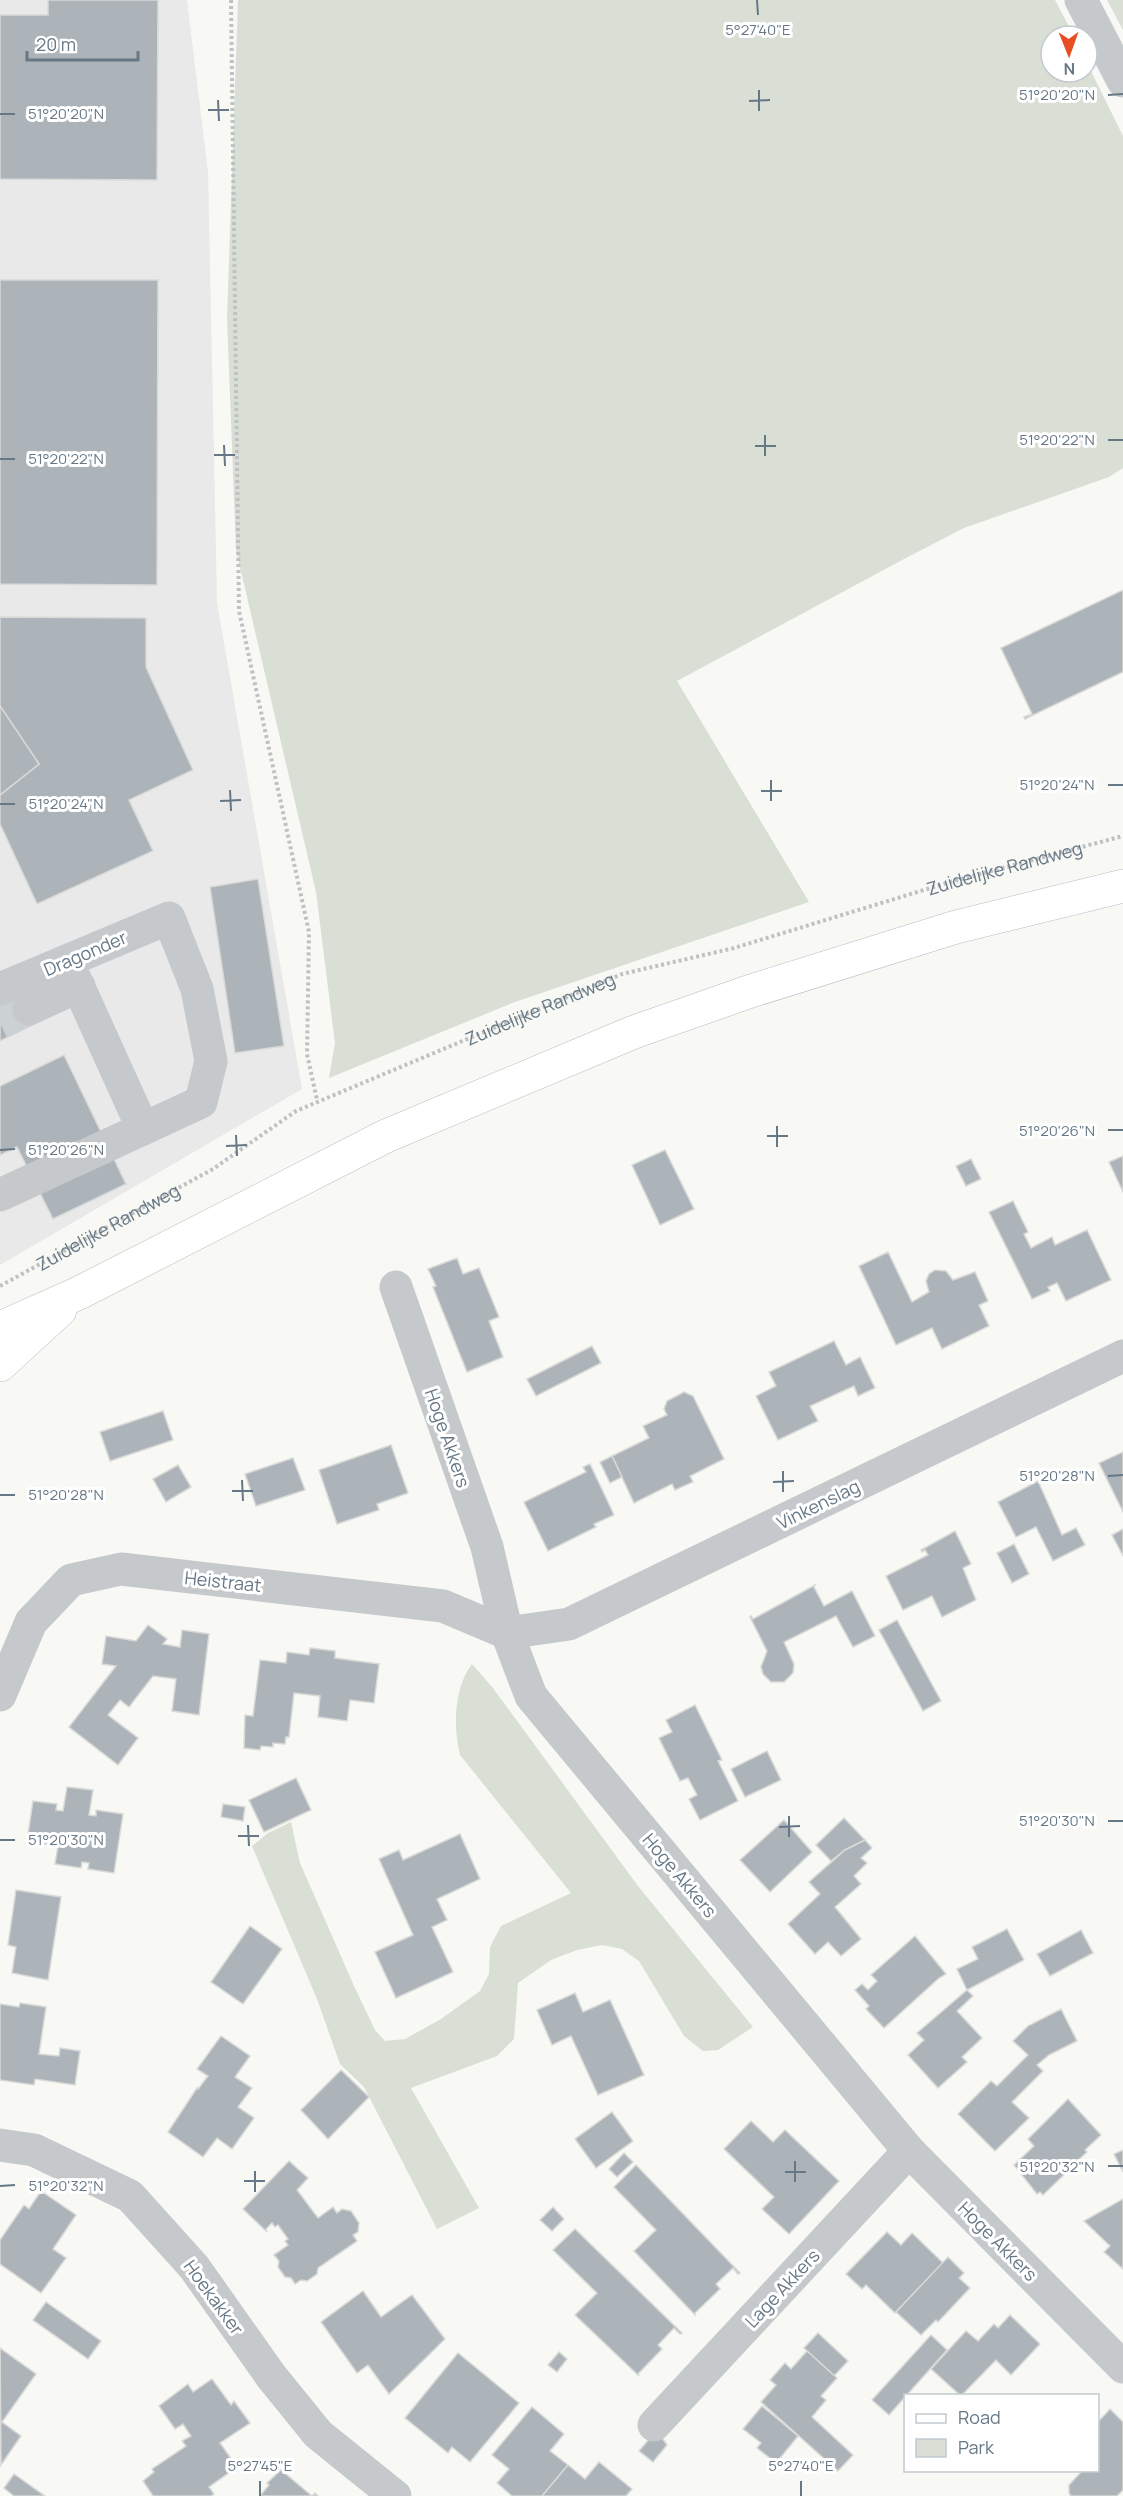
<svg xmlns="http://www.w3.org/2000/svg" width="1123" height="2496" font-family="Manrope,sans-serif">
  <rect width="100%" height="100%" fill="#f8f8f4"/>
  <polygon fill="#e8e9e8" points="0,0 187,0 208,172 217,603 302,1089 0,1265"/>
  <g fill="#d9dfd5">
    <polygon points="238,0 1055,0 1074,36 1051,36 1051,72 1087,72 1087,63 1123,136 1123,468 1109,477 964,528 904,559 677,681 809,902 515,1002 329,1078 335,1043 316,892 236,550 227,319"/>
    <polygon points="1107,0 1123,0 1123,30"/>
    <path d="M472 1664 493 1688 638 1886 753 2027 718 2050 703 2051 684 2036 639 1961 622 1949 602 1945 577 1950 551 1960 518 1983 514 2039 497 2056 411 2088 479 2208 437 2229 364 2087 340 2064 317 1999 252 1846 268 1833 291 1822 300 1863 354 1986 375 2030 385 2041 405 2039 441 2019 480 1991 489 1974 490 1947 501 1926 571 1893 460 1755C453 1727 454 1687 472 1664Z"/>
  </g>
  <g fill="#acb4ba" stroke="#d9d9d7" stroke-width="1.5">
    <polygon points="48,0 158,0 157,180 0,179 0,15 48,15"/>
    <polygon points="0,280 158,280 157,585 0,584"/>
    <polygon points="1123,590 1123,672 1025,719 1024,717 1032,714 1001,648"/>
    <polygon points="0,617 146,618 146,667 193,770 129,800 153,851 37,904 0,824 0,795 39,764 0,706"/>
    <polygon points="0,706 39,764 0,795"/>
    <polygon points="258,879 284,1046 235,1053 210,887"/>
    <polygon points="23,997 36,1023 0,1041 0,1008"/>
    <polygon points="64,1055 126,1184 53,1219 17,1147 0,1155 0,1086"/>
    <polygon points="665,1150 694,1209 660,1225 632,1165"/>
    <polygon points="1123,1156 1123,1192 1109,1162"/>
    <polygon points="971,1159 981,1179 966,1186 956,1166"/>
    <polygon points="1013,1201 1028,1232 1024,1234 1031,1248 1052,1237 1055,1245 1087,1230 1111,1280 1066,1301 1057,1283 1048,1287 1050,1291 1032,1299 989,1212"/>
    <polygon points="888,1252 912,1302 929,1292 926,1281 929,1274 935,1270 946,1271 953,1280 975,1272 988,1301 979,1305 989,1326 942,1349 932,1328 896,1345 859,1266"/>
    <polygon points="457,1258 463,1274 479,1268 499,1317 489,1321 503,1357 467,1372 433,1287 436,1286 428,1269"/>
    <polygon points="834,1341 846,1365 860,1357 875,1388 858,1396 854,1386 810,1406 818,1421 778,1440 756,1396 776,1386 769,1372"/>
    <polygon points="592,1346 601,1363 536,1396 527,1379"/>
    <polygon points="684,1392 693,1396 724,1459 690,1476 693,1482 675,1490 672,1484 634,1503 612,1456 649,1438 643,1426 667,1415 664,1409 667,1401"/>
    <polygon points="163,1411 173,1440 110,1461 100,1432"/>
    <polygon points="391,1445 408,1493 377,1504 379,1510 337,1524 319,1470"/>
    <polygon points="1123,1452 1123,1512 1099,1463"/>
    <polygon points="612,1456 622,1477 610,1483 600,1462"/>
    <polygon points="293,1458 305,1490 256,1506 245,1474"/>
    <polygon points="590,1464 614,1515 594,1524 596,1527 548,1551 524,1502 586,1472 583,1467"/>
    <polygon points="178,1465 191,1487 166,1502 153,1479"/>
    <polygon points="1038,1481 1062,1535 1076,1528 1085,1545 1053,1561 1036,1527 1016,1537 998,1502"/>
    <polygon points="1123,1529 1123,1556 1112,1535"/>
    <polygon points="955,1531 971,1564 963,1568 976,1600 942,1617 932,1596 903,1610 886,1576 928,1555 925,1550 922,1552 921,1550"/>
    <polygon points="1014,1544 1029,1574 1012,1583 997,1553"/>
    <polygon points="815,1585 814,1587 824,1606 852,1591 875,1636 853,1647 836,1616 784,1642 794,1664 793,1673 784,1682 771,1682 763,1674 761,1667 767,1651 750,1617 751,1616 753,1619"/>
    <polygon points="897,1620 941,1701 923,1711 879,1630"/>
    <polygon points="148,1625 167,1639 163,1644 180,1647 182,1630 209,1634 199,1715 172,1711 176,1679 153,1676 129,1707 120,1700 108,1715 138,1738 118,1765 69,1727 116,1666 102,1664 106,1636 136,1641"/>
    <polygon points="310,1648 335,1651 335,1658 379,1664 374,1703 350,1700 347,1721 318,1717 320,1696 294,1693 289,1737 286,1737 285,1744 273,1743 273,1747 261,1746 260,1750 244,1748 245,1715 253,1716 260,1660 286,1663 287,1652 309,1655"/>
    <polygon points="695,1705 722,1760 718,1761 738,1801 700,1820 689,1799 697,1795 688,1778 680,1781 659,1738 672,1732 666,1720"/>
    <polygon points="767,1751 781,1780 745,1797 731,1769"/>
    <polygon points="296,1778 311,1810 264,1832 249,1800"/>
    <polygon points="67,1787 93,1790 89,1815 96,1816 96,1810 123,1814 114,1873 88,1869 89,1863 82,1862 81,1868 55,1864 58,1846 27,1841 33,1801 57,1804 56,1810 63,1811"/>
    <polygon points="223,1804 245,1807 243,1821 221,1817"/>
    <polygon points="844,1818 865,1840 845,1850 831,1861 816,1845"/>
    <polygon points="784,1820 812,1852 770,1892 740,1860"/>
    <polygon points="460,1834 480,1879 437,1899 447,1920 432,1927 453,1972 396,1998 375,1952 413,1935 379,1859 399,1850 403,1860"/>
    <polygon points="865,1840 872,1848 861,1858 867,1863 854,1876 861,1884 835,1907 861,1939 841,1956 828,1942 815,1954 788,1924 820,1894 809,1882 845,1850"/>
    <polygon points="16,1890 61,1897 48,1980 12,1973 16,1947 8,1945"/>
    <polygon points="250,1926 282,1949 243,2004 211,1982"/>
    <polygon points="1007,1929 1024,1960 967,1990 957,1969 978,1959 972,1947"/>
    <polygon points="1081,1930 1093,1953 1050,1976 1037,1954"/>
    <polygon points="915,1936 946,1974 939,1978 884,2028 866,2009 869,2006 855,1990 862,1984 868,1990 877,1981 871,1975"/>
    <polygon points="967,1990 973,1996 957,2011 982,2038 962,2057 967,2062 938,2088 908,2055 924,2040 917,2033"/>
    <polygon points="575,1993 583,2012 610,2000 644,2075 598,2095 571,2036 552,2045 537,2010"/>
    <polygon points="20,2003 46,2007 39,2054 59,2056 60,2048 80,2051 75,2085 35,2079 34,2085 0,2080 0,2004 19,2007"/>
    <polygon points="1061,2009 1077,2041 1049,2055 1037,2065 1043,2071 1012,2102 1029,2118 995,2151 958,2114 991,2081 997,2086 1028,2055 1013,2041 1028,2026"/>
    <polygon points="221,2036 250,2056 235,2077 252,2088 238,2107 254,2118 232,2149 217,2138 203,2157 168,2132 197,2088 198,2089 208,2076 197,2069"/>
    <polygon points="341,2070 369,2097 328,2139 301,2110"/>
    <polygon points="1068,2099 1101,2135 1085,2150 1087,2152 1072,2166 1074,2168 1072,2170 1070,2169 1043,2195 1040,2192 1037,2194 1014,2165 1034,2146 1028,2139"/>
    <polygon points="612,2112 633,2141 596,2168 575,2139"/>
    <polygon points="751,2121 773,2142 785,2130 839,2181 789,2234 762,2209 774,2197 724,2149"/>
    <polygon points="1123,2150 1123,2172 1114,2154"/>
    <polygon points="624,2153 633,2162 617,2177 609,2169"/>
    <polygon points="289,2161 308,2178 297,2190 318,2218 333,2207 337,2213 342,2209 351,2211 359,2223 358,2232 353,2235 357,2241 318,2268 317,2274 307,2281 301,2280 295,2284 291,2278 285,2277 278,2267 279,2261 274,2255 288,2245 285,2241 288,2239 278,2225 275,2227 272,2223 266,2229 267,2232 243,2209"/>
    <polygon points="636,2165 740,2273 738,2274 733,2268 716,2284 720,2289 695,2313 695,2315 634,2251 656,2230 614,2187"/>
    <polygon points="41,2191 76,2215 53,2249 66,2258 41,2293 0,2264 0,2240 24,2205 29,2209"/>
    <polygon points="1123,2199 1123,2269 1104,2252 1110,2246 1084,2221"/>
    <polygon points="553,2207 564,2219 552,2231 540,2220"/>
    <polygon points="575,2229 682,2333 680,2334 674,2328 658,2345 662,2349 638,2374 639,2376 575,2315 597,2293 553,2250"/>
    <polygon points="887,2232 901,2245 912,2233 943,2263 895,2313 866,2285 862,2289 846,2274"/>
    <polygon points="948,2257 964,2273 959,2278 970,2288 938,2322 936,2320 921,2335 896,2312"/>
    <polygon points="363,2291 381,2317 412,2295 445,2339 389,2394 368,2365 357,2373 321,2322"/>
    <polygon points="46,2302 101,2341 88,2359 33,2320"/>
    <polygon points="1010,2315 1040,2344 1011,2375 996,2360 961,2396 931,2369 966,2331 978,2341 994,2324 998,2328"/>
    <polygon points="818,2333 848,2361 834,2376 804,2348"/>
    <polygon points="931,2335 947,2350 889,2415 872,2400"/>
    <polygon points="0,2348 36,2374 2,2422 21,2436 1,2465"/>
    <polygon points="807,2351 837,2378 821,2396 826,2400 812,2417 853,2455 838,2471 761,2402 776,2385 770,2380 785,2363 791,2369"/>
    <polygon points="559,2352 567,2359 557,2372 548,2365"/>
    <polygon points="458,2353 519,2403 470,2462 452,2447 448,2453 405,2418"/>
    <polygon points="212,2379 231,2405 234,2401 250,2423 220,2443 237,2467 209,2487 214,2494 211,2496 153,2496 143,2481 154,2472 152,2469 186,2446 182,2441 191,2436 183,2424 175,2429 159,2406 188,2384 193,2392"/>
    <polygon points="762,2406 798,2436 776,2463 757,2448 761,2443 743,2429"/>
    <polygon points="532,2407 564,2434 550,2451 568,2465 542,2496 512,2496 497,2483 509,2469 492,2455"/>
    <polygon points="1110,2409 1123,2422 1123,2490 1117,2496 1071,2496 1069,2493 1069,2485 1083,2470 1098,2470 1098,2422"/>
    <polygon points="657,2430 667,2445 653,2462 639,2451"/>
    <polygon points="599,2462 632,2489 626,2496 542,2496 568,2465 585,2479"/>
    <polygon points="281,2470 312,2496 315,2493 318,2496 260,2496 269,2485 267,2483"/>
    <polygon points="14,2474 45,2496 14,2496 4,2488"/>
  </g>
  <g fill="none" stroke-linecap="round" stroke-linejoin="round">
    <polyline stroke="#ccd2d3" stroke-width="33" stroke-dasharray="33 16" stroke-linecap="butt" points="0,1023 29,1009"/>
    <defs>
      <g id="major">
        <polyline points="0,1328 79,1293 386,1136 634,1032 751,991 956,927 1123,886"/>
        <polyline points="0,1365 60,1310"/>
      </g>
    </defs>
    <use href="#major" stroke="#b8bcc0" stroke-width="34"/>
    <g stroke="#bfc1c3" stroke-width="4" stroke-dasharray="3 3" stroke-linecap="butt">
      <polyline points="231,0 239,611 309,932 307,1054 317,1100"/>
      <path id="s1" d="M0 1286 213 1169 296 1111 622 974 734 948 950 882 1123 836"/>
    </g>
    <g stroke="#c5c9cc" stroke-width="33">
      <polyline points="1081,0 1123,81"/>
      <polyline points="67,961 143,1129"/>
      <polyline points="0,989 169,918 197,989 211,1061 201,1102 0,1195"/>
      <polyline points="29,1009 79,986"/>
      <polyline points="396,1287 487,1547 507,1633 531,1696 909,2151 1123,2367"/>
      <polyline points="0,1695 31,1622 71,1580 121,1569 443,1606 507,1633 569,1624 1123,1356"/>
      <polyline points="0,2145 34,2150 130,2196 194,2267 271,2376 318,2434 395,2496"/>
      <polyline points="654,2425 909,2151"/>
    </g>
    <use href="#major" stroke="#fff" stroke-width="33"/>
  </g>
  <path fill="none" stroke="#667886" stroke-width="2" d="M757 0 758 15M759 90V111M1108 95 1123 94M218 100 219 121M749 101 770 100M208 110H229M0 114H15M765 435V456M1108 440H1123M224 445 225 466M755 446H776M214 455H235M0 459H15M771 780V801M1108 785H1123M230 790 231 811M761 791H782M220 801 241 800M0 804H15M777 1126V1147M1108 1130H1123M236 1135 237 1156M767 1136H788M226 1146 247 1145M0 1150 15 1149M783 1471V1492M1108 1476 1123 1475M242 1480 243 1501M773 1482 794 1481M232 1491H253M0 1495H15M789 1816V1837M1108 1821H1123M248 1825 249 1846M779 1827 800 1826M238 1836H259M0 1840H15M795 2161V2182M1108 2166H1123M255 2171V2192M785 2172H806M244 2181H265M0 2186 15 2185M260 2481V2496M801 2481V2496"/>
  <g text-anchor="middle" dominant-baseline="central" stroke-width="6" stroke-linejoin="round" paint-order="stroke">
    <g font-size="18" fill="#667886" stroke="#fff">
      <text stroke="none"><textPath href="#s1" startOffset="1095">Zuidelijke Randweg</textPath></text>
      <text transform="translate(85 953) rotate(-23)">Dragonder</text>
      <text stroke="none"><textPath href="#s1" startOffset="609">Zuidelijke Randweg</textPath></text>
      <text stroke="none"><textPath href="#s1" startOffset="123">Zuidelijke Randweg</textPath></text>
      <text transform="translate(448 1438) rotate(71)">Hoge Akkers</text>
      <text transform="translate(818 1504) rotate(-26)">Vinkenslag</text>
      <text transform="translate(223 1581) rotate(6)">Heistraat</text>
      <text transform="translate(680 1875) rotate(50)">Hoge Akkers</text>
      <text transform="translate(998 2241) rotate(45)">Hoge Akkers</text>
      <text transform="translate(782 2288) rotate(-47)">Lage Akkers</text>
      <text transform="translate(214 2297) rotate(54)">Hoekakker</text>
    </g>
  </g>
  <g font-size="15" text-anchor="middle" fill="#667886" stroke="#fff" stroke-width="6" stroke-linejoin="round" paint-order="stroke">
    <text x="758" y="35">5°27'40"E</text>
    <text x="1057" y="100">51°20'20"N</text>
    <text x="66" y="119">51°20'20"N</text>
    <text x="1057" y="445">51°20'22"N</text>
    <text x="66" y="464">51°20'22"N</text>
    <text x="1057" y="790">51°20'24"N</text>
    <text x="66" y="809">51°20'24"N</text>
    <text x="1057" y="1136">51°20'26"N</text>
    <text x="66" y="1155">51°20'26"N</text>
    <text x="1057" y="1481">51°20'28"N</text>
    <text x="66" y="1500">51°20'28"N</text>
    <text x="1057" y="1826">51°20'30"N</text>
    <text x="66" y="1845">51°20'30"N</text>
    <text x="1057" y="2172">51°20'32"N</text>
    <text x="66" y="2191">51°20'32"N</text>
    <text x="260" y="2471">5°27'45"E</text>
    <text x="801" y="2471">5°27'40"E</text>
  </g>
  <rect x="904" y="2394" width="195" height="78" fill="#ffffff" stroke="#c2c9cf" stroke-width="1.5"/>
  <rect x="916" y="2414" width="30" height="9" fill="#ffffff" stroke="#c2c9cf" stroke-width="1.5"/>
  <text x="958" y="2424" font-size="18" fill="#667886">Road</text>
  <rect x="916" y="2439" width="30" height="18" fill="#d9dfd5" stroke="#c2c9cf" stroke-width="1.5"/>
  <text x="958" y="2454" font-size="18" fill="#667886">Park</text>
  <g transform="translate(1069 54) rotate(179)"><circle r="28" fill="#ffffff" stroke="#c2c9cf" stroke-width="1.5"/>
  <path d="M0-4.5L10 22L0 15L-10 22Z" fill="#e84e24"/>
  <text y="-9" font-size="16" font-weight="bold" text-anchor="middle" fill="#667886">N</text>
  </g>
  <path d="M27 51v9h111v-9" fill="none" stroke="#667886" stroke-width="3"/>
  <text x="36" y="51" font-size="18" fill="#667886" stroke="#ffffff" stroke-width="4.5" paint-order="stroke">20 m</text>
</svg>
